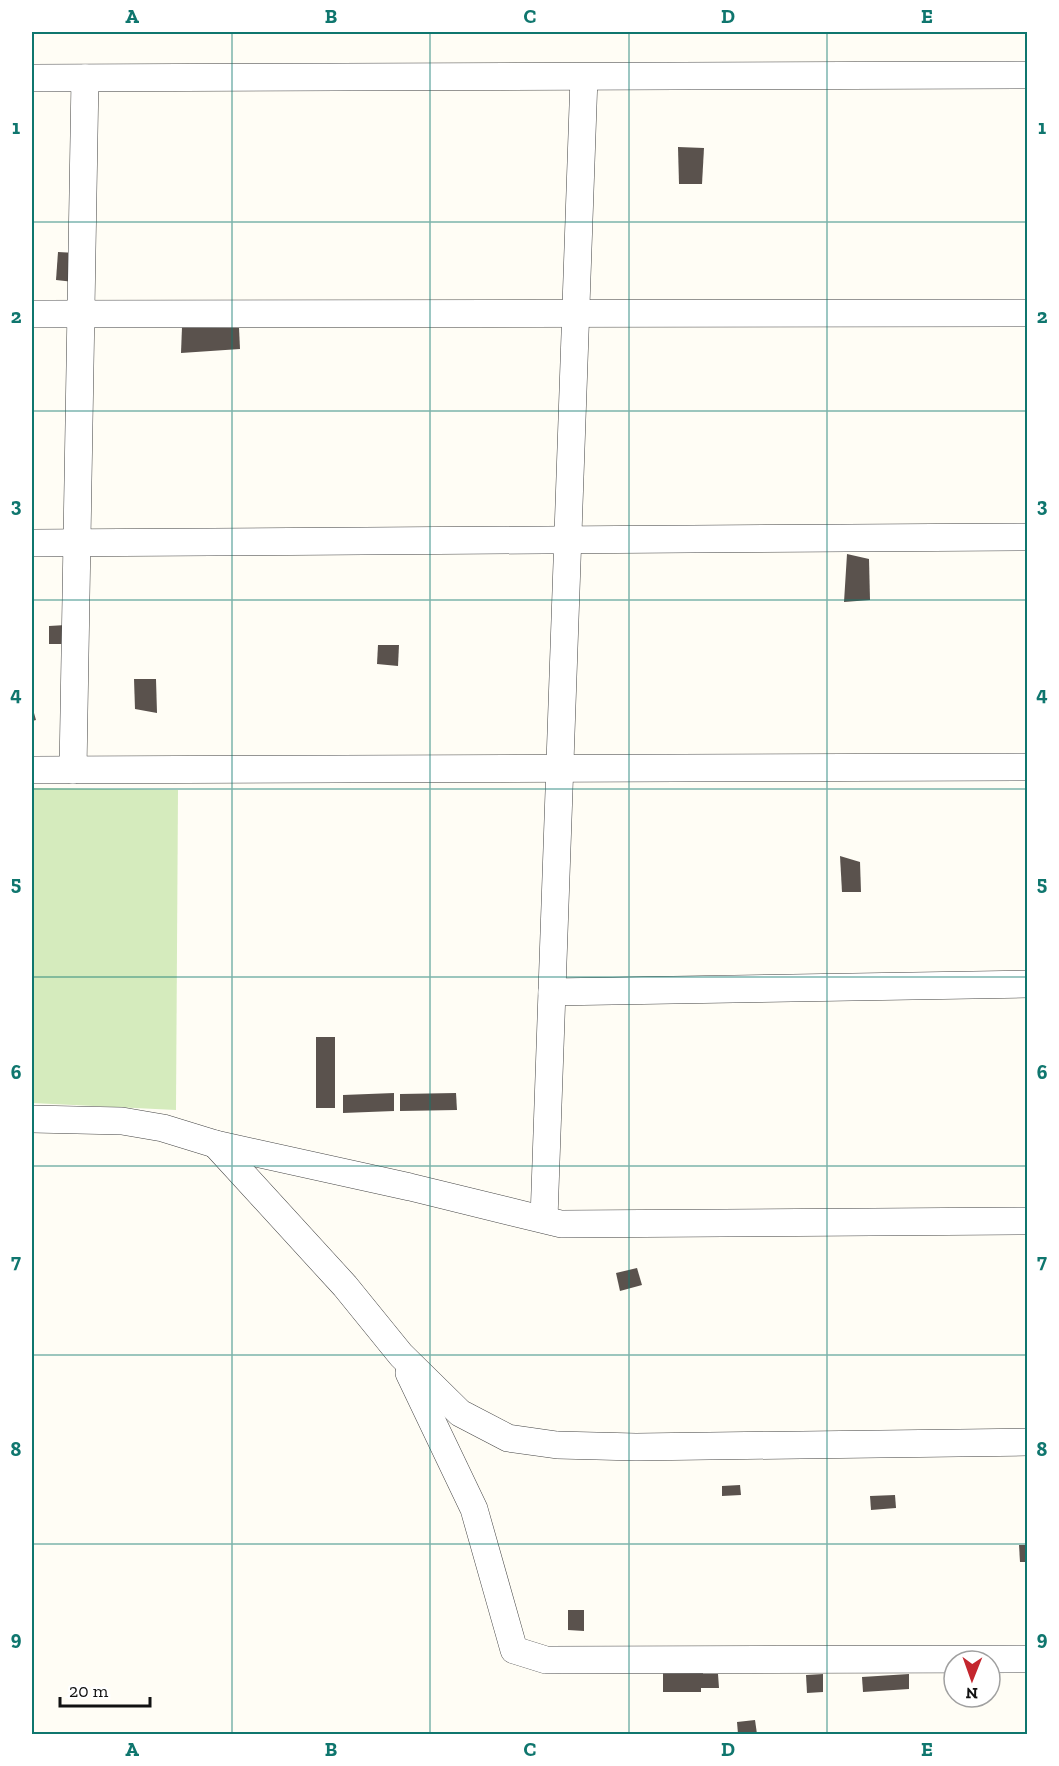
<svg xmlns="http://www.w3.org/2000/svg" width="1059" height="1766" font-family="'Zilla Slab',serif">
  <rect width="100%" height="100%" fill="#fffdf5"/>
  <polygon fill="#d5ebbd" points="32,788 178,790 176,1110 32,1103"/>
  <g fill="#5a524d">
    <polygon points="678,147 704,148 702,184 679,184"/>
    <polygon points="58,252 76,253 74,282 56,280"/>
    <polygon points="182,327 239,328 240,349 181,353"/>
    <polygon points="847,554 869,559 870,600 844,602"/>
    <polygon points="66,625 66,644 49,644 49,626"/>
    <polygon points="378,645 399,645 398,666 377,664"/>
    <polygon points="134,679 156,679 157,713 135,709"/>
    <polygon points="32,706 36,720 32,721"/>
    <polygon points="840,856 860,862 861,892 842,892"/>
    <rect x="316" y="1037" width="19" height="71"/>
    <polygon points="394,1093 394,1111 343,1113 343,1095"/>
    <polygon points="456,1093 457,1110 400,1111 400,1094"/>
    <polygon points="637,1268 642,1285 620,1291 616,1273"/>
    <polygon points="740,1485 741,1495 722,1496 722,1486"/>
    <polygon points="895,1495 896,1508 871,1510 870,1496"/>
    <polygon points="1019,1545 1028,1545 1028,1562 1020,1562"/>
    <polygon points="568,1610 584,1610 584,1631 568,1630"/>
    <polygon points="703,1669 703,1674 718,1674 719,1688 701,1688 701,1692 663,1692 663,1670"/>
    <polygon points="823,1674 823,1692 807,1693 806,1675"/>
    <polygon points="909,1674 909,1689 863,1692 862,1677"/>
    <polygon points="755,1720 757,1734 738,1734 737,1722"/>
  </g>
  <g fill="none" stroke-linecap="round" stroke-linejoin="round">
    <defs>
      <g id="street">
        <polyline points="32,78 1028,75"/>
        <polyline points="32,314 1028,313"/>
        <polyline points="32,543 1028,537"/>
        <polyline points="32,770 1028,767"/>
        <polyline points="73,770 85,78"/>
        <polyline points="552,992 1028,984"/>
        <polyline points="32,1119 122,1121 163,1128 215,1144 410,1187 561,1224 1028,1221"/>
        <polyline points="215,1144 345,1286 401,1355 460,1413 508,1438 557,1445 636,1447 1028,1442"/>
        <polyline points="544,1219 584,77"/>
        <polyline points="409,1373 474,1509 514,1650 546,1660 1028,1659"/>
      </g>
    </defs>
    <use href="#street" stroke="#444" stroke-width="28"/>
    <use href="#street" stroke="#fff" stroke-width="27"/>
  </g>
  <path fill="none" stroke="#0f766e" stroke-width="1.5" stroke-opacity="0.55" d="M232 32V1734M430 32V1734M629 32V1734M827 32V1734M32 222H1028M32 411H1028M32 600H1028M32 789H1028M32 977H1028M32 1166H1028M32 1355H1028M32 1544H1028"/>
  <rect width="1059" height="1766" fill="none" stroke="#ffffff" stroke-width="66"/>
  <g transform="translate(972 1679) rotate(181)"><circle r="28" fill="#ffffff" stroke="#a0a0a0" stroke-width="1.5"/>
  <path d="M0-4.5L10 22L0 15L-10 22Z" fill="#c4262e"/>
  <text y="-9" font-size="16" font-weight="bold" text-anchor="middle" fill="#111111">N</text>
  </g>
  <path d="M60 1697v9h90v-9" fill="none" stroke="#111111" stroke-width="3"/>
  <text x="69" y="1697" font-size="18" fill="#111111" stroke="#ffffff" stroke-width="4.5" paint-order="stroke">20 m</text>
  <rect x="33" y="33" width="993" height="1700" fill="none" stroke="#0f766e" stroke-width="2"/>
  <g font-size="20" text-anchor="middle" font-weight="bold" fill="#0f766e">
    <text x="132" y="23">A</text>
    <text x="331" y="23">B</text>
    <text x="530" y="23">C</text>
    <text x="728" y="23">D</text>
    <text x="927" y="23">E</text>
    <text x="16" y="134">1</text>
    <text x="1042" y="134">1</text>
    <text x="16" y="323">2</text>
    <text x="1042" y="323">2</text>
    <text x="16" y="512">3</text>
    <text x="1042" y="512">3</text>
    <text x="16" y="701">4</text>
    <text x="1042" y="701">4</text>
    <text x="16" y="890">5</text>
    <text x="1042" y="890">5</text>
    <text x="16" y="1079">6</text>
    <text x="1042" y="1079">6</text>
    <text x="16" y="1268">7</text>
    <text x="1042" y="1268">7</text>
    <text x="16" y="1456">8</text>
    <text x="1042" y="1456">8</text>
    <text x="16" y="1645">9</text>
    <text x="1042" y="1645">9</text>
    <text x="132" y="1756">A</text>
    <text x="331" y="1756">B</text>
    <text x="530" y="1756">C</text>
    <text x="728" y="1756">D</text>
    <text x="927" y="1756">E</text>
  </g>
</svg>
